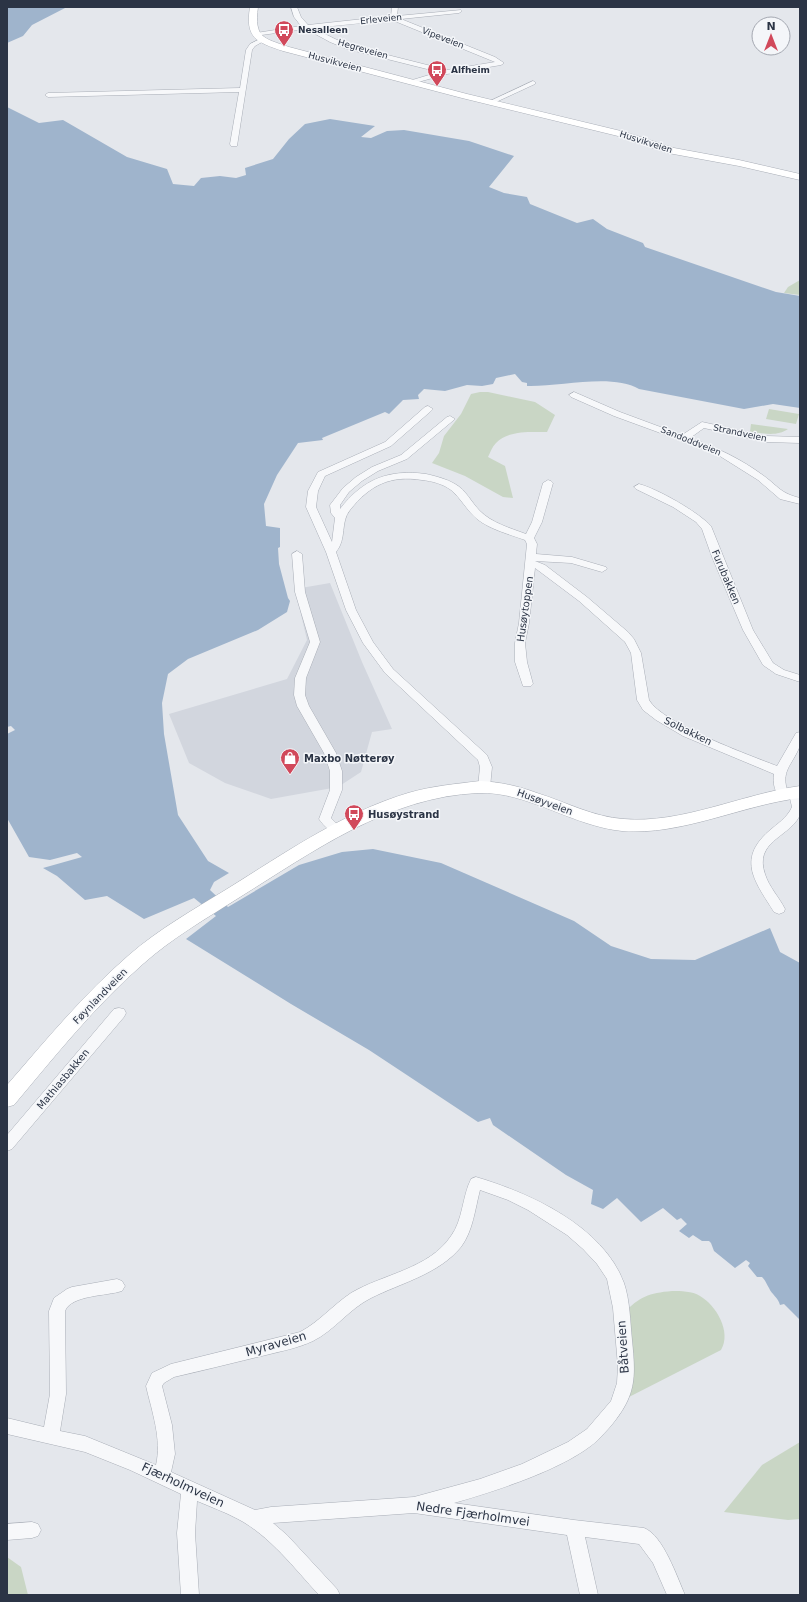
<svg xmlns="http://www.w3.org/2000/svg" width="807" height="1602" font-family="'DejaVu Sans',sans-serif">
  <rect width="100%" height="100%" fill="#e4e7ec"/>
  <polygon fill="#d2d6de" points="330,583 362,662 392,729 372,732 361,772 338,787 271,799 225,783 189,763 169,714 287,679 307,640 295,589"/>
  <g fill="#c9d6c5">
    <polygon points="800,280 800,295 784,293 788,287"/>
    <path d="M480 392H488L535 402 555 415 547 432C531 432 508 430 496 443 492 447 490 453 488 457L505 466 513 498 503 497 465 476 432 463 439 453 444 436 461 414 471 394Z"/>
    <polygon points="769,409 799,414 796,424 766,419"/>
    <path d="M751 424 788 429C777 437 763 433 750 432Z"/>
    <path d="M672 1291C681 1291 692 1291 700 1296 716 1305 732 1332 721 1350L629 1397 624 1313C639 1297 649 1293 672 1291Z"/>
    <polygon points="800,1442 800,1519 788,1520 724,1512 762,1465"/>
    <polygon points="7,1557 21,1567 28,1595 7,1595"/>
  </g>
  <g fill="#9fb4cc">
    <polygon points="7,7 67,7 32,25 23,36 7,43"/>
    <path d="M7 107 39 123 63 120 127 157 167 169 173 184 194 186 201 178 220 176 236 178 246 175 245 168 273 159 289 139 305 124 330 119 375 126 361 137 371 138 387 131 404 130 469 141 514 156 489 187 504 193 527 197 530 204 577 223 593 219 607 229 643 243 645 247 776 292 800 296V408L773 404 744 409 639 389C612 373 559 387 527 386V383L522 382 515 374 496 378 493 384 482 386 467 385 445 391 424 389 418 395 419 399 403 400 389 414 385 412 322 438 323 440 298 443 277 475 264 504 266 526 280 528V547L278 548 279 564 288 598 290 601 287 612 258 630 188 659 168 674 162 703 164 734 178 815 208 861 229 873 214 882 210 890 228 907 299 865 342 852 373 849 441 863 574 921 611 946 651 959 695 960 770 928 780 952 800 963V1320L784 1304 780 1305C778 1297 772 1295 769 1288 766 1283 766 1281 762 1277H757L748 1266 750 1263 746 1260 735 1268 714 1251 711 1243 709 1241H702L693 1235 689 1238 679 1231 687 1224 681 1218 677 1220 663 1208 641 1222 617 1198 603 1209 591 1204 593 1190 566 1175 493 1125 490 1118 478 1122 369 1050 291 1004 186 939 216 916 194 898 144 919 107 896 85 900 57 876 43 868 82 857 77 853 50 860 29 857 7 818V734L15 730 11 726 7 727Z"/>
  </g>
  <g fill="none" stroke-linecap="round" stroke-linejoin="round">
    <defs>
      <g id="street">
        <path d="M291 7H297L301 17 308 25 391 16 392 7H398L397 16 461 10 462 11 459 13 401 19 495 57 504 63 501 65 447 74 411 84 409 83V81L439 72 347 49 330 42 306 29 254 36 253 35 256 33 301 26 294 17ZM394 20 397 22 495 62 447 70 352 46 335 39 313 28Z"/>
        <polygon points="262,38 264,39 264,41 255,46 252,50 237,146 231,146 230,144 239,92 48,97 45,95 48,93 240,88 246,50 250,44"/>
        <polygon points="533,81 535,82 535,84 494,103 488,102"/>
        <path d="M574 392 620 412 682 435 702 422 766 436 800 437V443L766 442 704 428 690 438C718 448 741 459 764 476 779 487 780 493 800 498V504L780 499 758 480 715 453 614 416 571 397 569 395Z"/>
        <path d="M428 406 433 409 431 411 391 446 325 476 318 491 316 507 332 542 335 518 331 513 330 505 343 488 356 477 372 467 401 455 447 417 450 416 455 419 407 459 378 471 362 481 349 492 340 505V509C363 479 389 469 426 474 435 476 447 479 455 484 466 490 471 502 480 511 492 523 510 528 526 534L532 522 543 483 548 480 551 481 553 483 542 522 534 538 537 544 536 554 572 557 606 567 607 569 602 572 571 563 535 561 545 565 587 597 628 632 634 639 641 653 649 700C663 724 749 755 777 766L796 733 800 732C800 737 801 744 799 748 792 765 780 772 788 792L790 789H798L800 792C800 799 802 811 799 817 787 838 754 842 765 874 769 887 779 897 785 909L784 912 779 914 774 912C756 883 736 860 769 831 777 824 787 818 792 807L789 794 787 797H779C774 789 773 783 774 774L683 736 656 720 643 710 637 700 631 653 625 642 579 601 535 568 529 623 525 643 527 662 533 684 531 686H523L515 662V643L519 623 527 544 525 540C509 534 491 530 477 519 467 511 461 498 451 490 443 484 432 481 422 480 390 475 370 485 350 510 340 522 347 539 336 552L356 610 373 642 393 669 487 755 492 767 490 787 488 790H480L478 787 480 767 478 760 385 673 363 643 346 610 326 552 306 507 308 491 318 472 385 442 425 407Z"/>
        <path d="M639 484C658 489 698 512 711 526L753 630 773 663 784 670 800 675V682L776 674 763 665 743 630 712 557 702 529 696 522 673 507 636 489 634 487Z"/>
        <path d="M297 551 302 554 305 592 320 642 306 678 305 695 309 706 336 753 342 771V790L331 818 343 830 341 833C332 835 324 826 319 819L330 790V771L324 753 297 706 294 695 295 678 310 642 295 592 292 554Z"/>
        <polygon points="119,1008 124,1009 126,1013 124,1017 12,1149 7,1151 7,1135 114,1009"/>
        <path d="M476 1177C530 1193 603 1226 624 1283 630 1301 630 1321 632 1340 636 1379 636 1396 610 1427 606 1431 602 1436 598 1440 566 1469 495 1491 454 1503L574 1520 644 1528C663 1535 677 1577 685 1595H667L653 1563 639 1544 585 1537 598 1595H580L567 1535 414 1513 273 1523 287 1535 337 1589 340 1595H319C294 1568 270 1536 238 1519 225 1512 211 1507 197 1501L195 1533 199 1595H181L177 1533 181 1494 130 1470 85 1452 7 1434V1418L44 1427 50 1394 49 1311 54 1298 67 1289 72 1287 117 1279 122 1281 125 1286 122 1291C107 1296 71 1295 65 1311L66 1394 60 1431 85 1436 156 1465C162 1439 152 1412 146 1386L152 1373 171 1364 300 1332C319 1322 333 1305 351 1293 383 1274 429 1269 451 1236 463 1220 462 1197 471 1179ZM480 1190 508 1200 528 1210 567 1235 583 1249 597 1264 607 1279 613 1308 618 1366 617 1383 611 1401 587 1429 568 1442 522 1464 480 1479 414 1497 271 1507 255 1510 171 1472 175 1454 172 1425 162 1386 164 1383 174 1377C205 1370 236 1362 266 1355 282 1351 298 1348 313 1341 335 1330 349 1309 371 1298 401 1283 439 1274 461 1247 473 1231 475 1209 480 1190Z"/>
        <polygon points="32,1522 38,1524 41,1530 38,1536 32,1538 7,1540 7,1524"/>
      </g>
      <g id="secondary">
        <path d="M250 7H258C254 38 263 38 289 47L467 94 625 132 674 148 739 160 800 174V180L739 166 668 153 618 136 462 98 283 51C256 42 245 38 250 7Z"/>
        <path d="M480 781C500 782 518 786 537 793 566 802 593 817 624 819 682 824 742 794 800 786V798C742 805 681 836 622 831 572 826 527 791 478 793 388 797 314 851 240 897 207 918 172 938 143 964 95 1006 55 1056 14 1105L7 1107V1085C46 1040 84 994 129 955 159 929 193 910 227 889 285 853 342 813 408 793 432 786 456 784 480 781Z"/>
      </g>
    </defs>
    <use href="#street" stroke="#a9aeb7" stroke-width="1"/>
    <use href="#secondary" stroke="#a9aeb7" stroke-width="1"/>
    <use href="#street" fill="#f7f8fa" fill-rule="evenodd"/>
    <use href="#secondary" fill="#fff" fill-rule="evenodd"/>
  </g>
  <defs>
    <symbol id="bus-pin" viewBox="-11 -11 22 30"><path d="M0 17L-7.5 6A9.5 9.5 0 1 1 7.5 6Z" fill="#d1495b" stroke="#f4f6f9"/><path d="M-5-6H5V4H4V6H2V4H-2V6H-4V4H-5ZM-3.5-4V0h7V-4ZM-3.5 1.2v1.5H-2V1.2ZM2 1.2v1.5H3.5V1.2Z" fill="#fff"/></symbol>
    <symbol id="shop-pin" viewBox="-11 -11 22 30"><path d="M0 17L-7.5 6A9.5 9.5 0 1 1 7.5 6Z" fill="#d1495b" stroke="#f4f6f9"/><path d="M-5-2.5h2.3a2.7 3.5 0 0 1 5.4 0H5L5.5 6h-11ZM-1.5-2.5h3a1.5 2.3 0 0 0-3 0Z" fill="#fff"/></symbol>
  </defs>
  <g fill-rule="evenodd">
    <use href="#bus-pin" x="273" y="19" width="22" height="30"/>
    <use href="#bus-pin" x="426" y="59" width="22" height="30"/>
    <use href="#shop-pin" x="279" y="747" width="22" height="30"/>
    <use href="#bus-pin" x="343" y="803" width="22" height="30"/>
  </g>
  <g text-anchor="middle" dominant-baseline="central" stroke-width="3" stroke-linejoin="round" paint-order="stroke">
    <g font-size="9" fill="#2b3445" stroke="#f4f6f9">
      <text transform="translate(381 19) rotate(-6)">Erleveien</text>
      <text transform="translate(443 38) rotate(21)">Vipeveien</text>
      <text transform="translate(363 49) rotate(16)">Hegreveien</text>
      <text transform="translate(335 62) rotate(15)">Husvikveien</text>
      <text transform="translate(646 142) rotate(18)">Husvikveien</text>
      <text transform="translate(740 433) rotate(12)">Strandveien</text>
      <text transform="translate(691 441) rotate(22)">Sandoddveien</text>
    </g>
    <g font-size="9" font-weight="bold" fill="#2b3445" stroke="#f4f6f9" text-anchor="start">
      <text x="298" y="30">Nesalleen</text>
      <text x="451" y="70">Alfheim</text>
    </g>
    <g font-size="10" fill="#2b3445" stroke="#f4f6f9">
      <text transform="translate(726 577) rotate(67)">Furubakken</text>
      <text transform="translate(525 609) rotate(-82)">Husøytoppen</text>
      <text transform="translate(688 731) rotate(26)">Solbakken</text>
      <text transform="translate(545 802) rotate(20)">Husøyveien</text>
      <text transform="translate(100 996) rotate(-46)">Føynlandveien</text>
      <text transform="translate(63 1079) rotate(-50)">Mathiasbakken</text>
    </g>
    <g font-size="10" font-weight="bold" fill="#2b3445" stroke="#f4f6f9" text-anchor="start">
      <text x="304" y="758">Maxbo Nøtterøy</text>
      <text x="368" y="814">Husøystrand</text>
    </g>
    <g font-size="12" fill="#2b3445" stroke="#f4f6f9">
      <text transform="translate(276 1344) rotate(-16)">Myraveien</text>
      <text transform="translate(623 1347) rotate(-94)">Båtveien</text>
      <text transform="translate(183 1485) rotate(25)">Fjærholmveien</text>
      <text transform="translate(473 1514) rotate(8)">Nedre Fjærholmvei</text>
    </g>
  </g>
  <rect width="807" height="1602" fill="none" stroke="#2b3445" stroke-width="16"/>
  <g transform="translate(771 36)"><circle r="19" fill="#f4f6f9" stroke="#a4a8b1"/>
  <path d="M0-3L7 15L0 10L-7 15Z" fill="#d1495b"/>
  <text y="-6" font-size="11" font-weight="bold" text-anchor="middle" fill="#2b3445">N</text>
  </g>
</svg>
